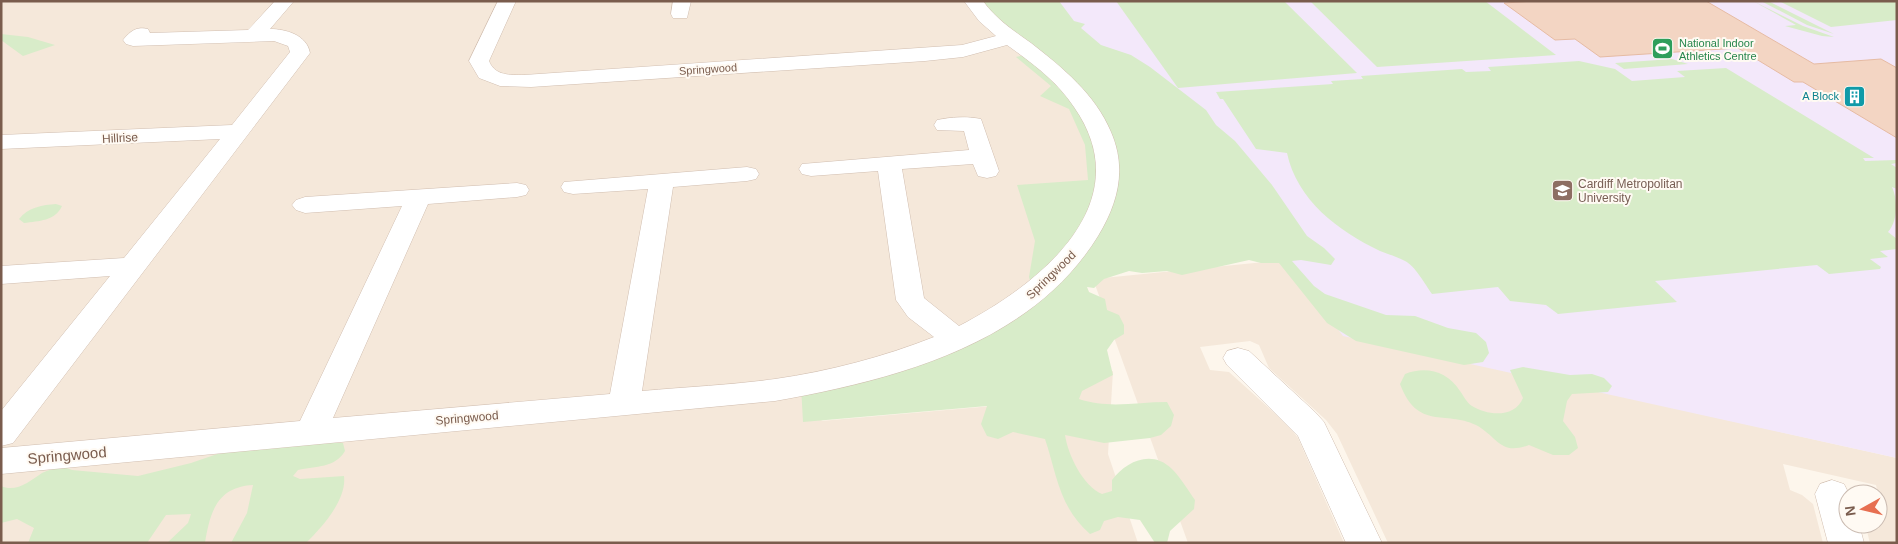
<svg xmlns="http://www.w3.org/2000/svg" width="1898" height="544" font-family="Helvetica,sans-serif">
  <rect width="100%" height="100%" fill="#fdf6ec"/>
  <g fill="#f5e8da">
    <polygon points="1,1 989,1 1093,141 1091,204 1061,256 1008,300 821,421 1050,401 1113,371 1108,454 1138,543 1,543"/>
    <polygon points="1284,260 1512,372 1897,458 1897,543 1870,543 1865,524 1878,524 1878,514 1883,514 1876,485 1783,464 1790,490 1802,495 1813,504 1823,543 1388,543 1337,434 1326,420 1269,368 1259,345 1250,341 1200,347 1210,370 1229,372 1289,426 1298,438 1344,543 1188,543 1093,279"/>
  </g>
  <polygon fill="#f3e8fa" points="1024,1 1897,1 1897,458 1343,336 1281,255"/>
  <g fill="#d8ecc9">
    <path d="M983 1H1059L1074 21 1085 24 1081 28 1101 45 1131 55 1150 67 1206 110 1216 125 1235 141 1272 185 1307 236 1324 248 1335 259 1331 265 1301 260 1292 261 1314 286 1325 294 1386 315 1415 316 1448 328 1476 333 1486 342 1489 353 1483 362 1464 365 1356 341 1327 323 1279 263H1261L1249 260 1182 275 1167 271 1142 273 1129 271 1104 279 1094 288 1087 287 1089 292 1105 299 1107 310 1119 315 1124 325V334L1114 340 1107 350 1113 375 1082 391 1079 399C1109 409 1136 402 1167 402L1174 415 1171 426 1161 435 1150 438 1104 443 1065 435C1068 455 1083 486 1102 494L1112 491V480C1126 461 1152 449 1172 469 1181 478 1188 490 1195 500L1194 509 1170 531 1167 543H1155L1140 520 1118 517 1104 521 1100 530 1090 534C1059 507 1057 475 1045 439L1013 432 998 439 987 436 981 424 987 406 803 422 801 386 853 375 1034 295 1029 277 1035 241 1017 185 1088 180 1085 145 1069 109 1040 96 1051 86 1016 57 1037 52 987 11Z"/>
    <polygon points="1116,1 1284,1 1357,73 1178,88"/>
    <polygon points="1310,1 1485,1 1556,55 1377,67"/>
    <polygon points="1753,1 1803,26 1834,37 1822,36 1785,26 1796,25"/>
    <polygon points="1761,1 1768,1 1834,34 1807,25"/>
    <polygon points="1779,1 1897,1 1897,20 1831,27"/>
    <polygon points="1,34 28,37 55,45 23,56 1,40"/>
    <polygon points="1672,59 1688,64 1624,69 1615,63"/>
    <path d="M1579 61 1615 69 1632 81 1685 77 1677 71 1726 68 1874 158H1863L1865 161 1897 160V163L1891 164 1897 168V189L1892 187C1898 200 1898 221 1888 232L1897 239V249L1880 251 1888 257 1870 259 1881 267 1880 269 1829 274 1817 265 1655 281 1677 302 1558 314 1546 305 1510 301 1498 287 1432 294C1425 284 1415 266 1405 261 1397 257 1388 254 1380 251 1338 231 1297 200 1287 153L1256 149 1223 99H1220L1216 92 1333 84 1331 81 1363 79 1361 76 1462 69 1466 72 1491 71 1488 67Z"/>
    <path d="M56 204 62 206C55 221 39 221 24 223L19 219C28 207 43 205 56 204Z"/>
    <path d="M1523 367 1570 375 1592 374 1604 378 1612 386 1608 392 1572 394 1567 401 1563 421 1575 437 1578 448 1569 455H1553L1529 445C1500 456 1498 437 1476 425 1445 410 1418 431 1400 384L1405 374C1426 366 1447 371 1460 391 1464 396 1466 402 1472 406 1488 416 1515 418 1523 398L1510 370Z"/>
    <path d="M327 442 343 443 345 451C335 468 316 466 298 470L293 476 300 479 344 476C347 500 322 527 306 543H231L247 513 253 485C217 487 210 512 205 543H167L188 523 191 514 166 515 147 543H28L34 528 17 519 1 523V486C16 493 30 481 42 473 48 470 55 468 61 466L72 470 138 476 191 463 226 451Z"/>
  </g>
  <polygon fill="#f3d5c3" stroke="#e6bba3" points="1535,1 1706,1 1814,64 1881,59 1897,68 1897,138 1803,82 1794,82 1738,48 1600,57 1575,39 1555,40 1504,3"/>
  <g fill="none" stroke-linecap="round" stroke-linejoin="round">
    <defs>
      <g id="minor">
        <path d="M275 1H294L270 29C286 29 307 35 310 53L13 443 1 446V411L110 276 1 284V266L124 258 220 139 1 149V135L232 125 290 52 288 46 274 41 133 46 126 44 123 40C130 31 137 26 148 29L150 33 248 30Z"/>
        <path d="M498 1H516L489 61C495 76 510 75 524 75L962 45 996 36 979 21 964 1H983C996 19 1014 31 1031 43 1063 68 1095 94 1111 132 1127 169 1118 203 1098 236 1031 345 893 380 775 401L1 474V448L300 421 402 206 305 213 296 210 292 205 296 200 305 197 517 183 526 185 529 190 526 195 517 197 428 204 333 418 610 394 648 189 573 194 564 192 561 187 564 182 747 167 756 169 759 174 756 179 747 181 673 187 642 391C686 387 731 385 775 379 830 371 883 357 934 337L908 317 896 300 878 171 811 176 802 174 799 169 802 164 969 150 964 131 937 130 934 125 937 120C951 117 967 116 981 119L999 171 996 176 987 178 978 176 973 164 902 169 924 298 959 326C1038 285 1142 204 1074 107 1057 81 1032 63 1007 45L963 57 925 61 531 87 500 86 479 78 469 61Z"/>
        <polygon points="673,1 691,1 687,18 673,18 671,14"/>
        <polygon points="1238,348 1249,351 1315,412 1324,422 1382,543 1346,543 1298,436 1227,365 1223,358 1227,351"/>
        <polygon points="1832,480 1844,484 1849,494 1848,524 1859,524 1864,543 1828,543 1815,494 1820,484"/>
      </g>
    </defs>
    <use href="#minor" stroke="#d1beb0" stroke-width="1"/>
    <use href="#minor" fill="#fff" fill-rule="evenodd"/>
  </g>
  <defs>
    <symbol id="stadium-square" viewBox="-11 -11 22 22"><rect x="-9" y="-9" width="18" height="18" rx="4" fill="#2e9e5b" stroke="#fffaf3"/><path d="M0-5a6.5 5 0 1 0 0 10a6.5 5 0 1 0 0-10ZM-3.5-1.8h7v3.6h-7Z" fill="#fff"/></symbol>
    <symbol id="building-square" viewBox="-11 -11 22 22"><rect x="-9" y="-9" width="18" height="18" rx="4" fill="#0f9aa8" stroke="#fffaf3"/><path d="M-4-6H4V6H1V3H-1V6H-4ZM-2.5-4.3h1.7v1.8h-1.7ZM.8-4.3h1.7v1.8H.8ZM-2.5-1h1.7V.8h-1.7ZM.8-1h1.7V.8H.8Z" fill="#fff"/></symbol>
    <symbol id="university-square" viewBox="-11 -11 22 22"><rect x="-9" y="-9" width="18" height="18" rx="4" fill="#8d6e63" stroke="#fffaf3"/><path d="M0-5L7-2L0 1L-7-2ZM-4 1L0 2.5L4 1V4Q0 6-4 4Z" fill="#fff"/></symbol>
  </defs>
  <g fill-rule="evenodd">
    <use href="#stadium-square" x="1650" y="36" width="25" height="25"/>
    <use href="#building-square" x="1842" y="84" width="25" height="25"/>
    <use href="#university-square" x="1550" y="178" width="25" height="25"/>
  </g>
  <g text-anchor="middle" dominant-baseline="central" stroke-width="4" stroke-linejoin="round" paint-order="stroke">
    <g font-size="11" fill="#27864d" stroke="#fffaf3" text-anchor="start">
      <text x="1679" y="43">National Indoor<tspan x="1679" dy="13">Athletics Centre</tspan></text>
    </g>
    <g font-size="11" fill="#7a5c4d" stroke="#fffaf3">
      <text transform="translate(708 69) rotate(-4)">Springwood</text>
    </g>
    <g font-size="11" fill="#0d838f" stroke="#fffaf3" text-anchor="end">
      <text x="1839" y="96">A Block</text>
    </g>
    <g font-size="12" fill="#7a5c4d" stroke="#fffaf3">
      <text transform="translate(120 138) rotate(-3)">Hillrise</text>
      <text transform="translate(1051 275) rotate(-44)">Springwood</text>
      <text transform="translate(467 418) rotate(-5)">Springwood</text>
    </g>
    <g font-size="12" fill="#785e54" stroke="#fffaf3" text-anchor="start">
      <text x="1578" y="184">Cardiff Metropolitan<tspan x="1578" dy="14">University</tspan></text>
    </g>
    <g font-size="15" fill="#7a5c4d" stroke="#fffaf3">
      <text transform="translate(67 455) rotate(-5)">Springwood</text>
    </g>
  </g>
  <rect width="1898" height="544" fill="none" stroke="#7a5c4d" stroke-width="5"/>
  <g transform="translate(1863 509) rotate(262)"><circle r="24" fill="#fffaf3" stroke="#cabbb1"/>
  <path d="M0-4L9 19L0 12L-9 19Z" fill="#e76f51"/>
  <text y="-8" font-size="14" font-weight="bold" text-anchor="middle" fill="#7a5c4d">N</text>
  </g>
</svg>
